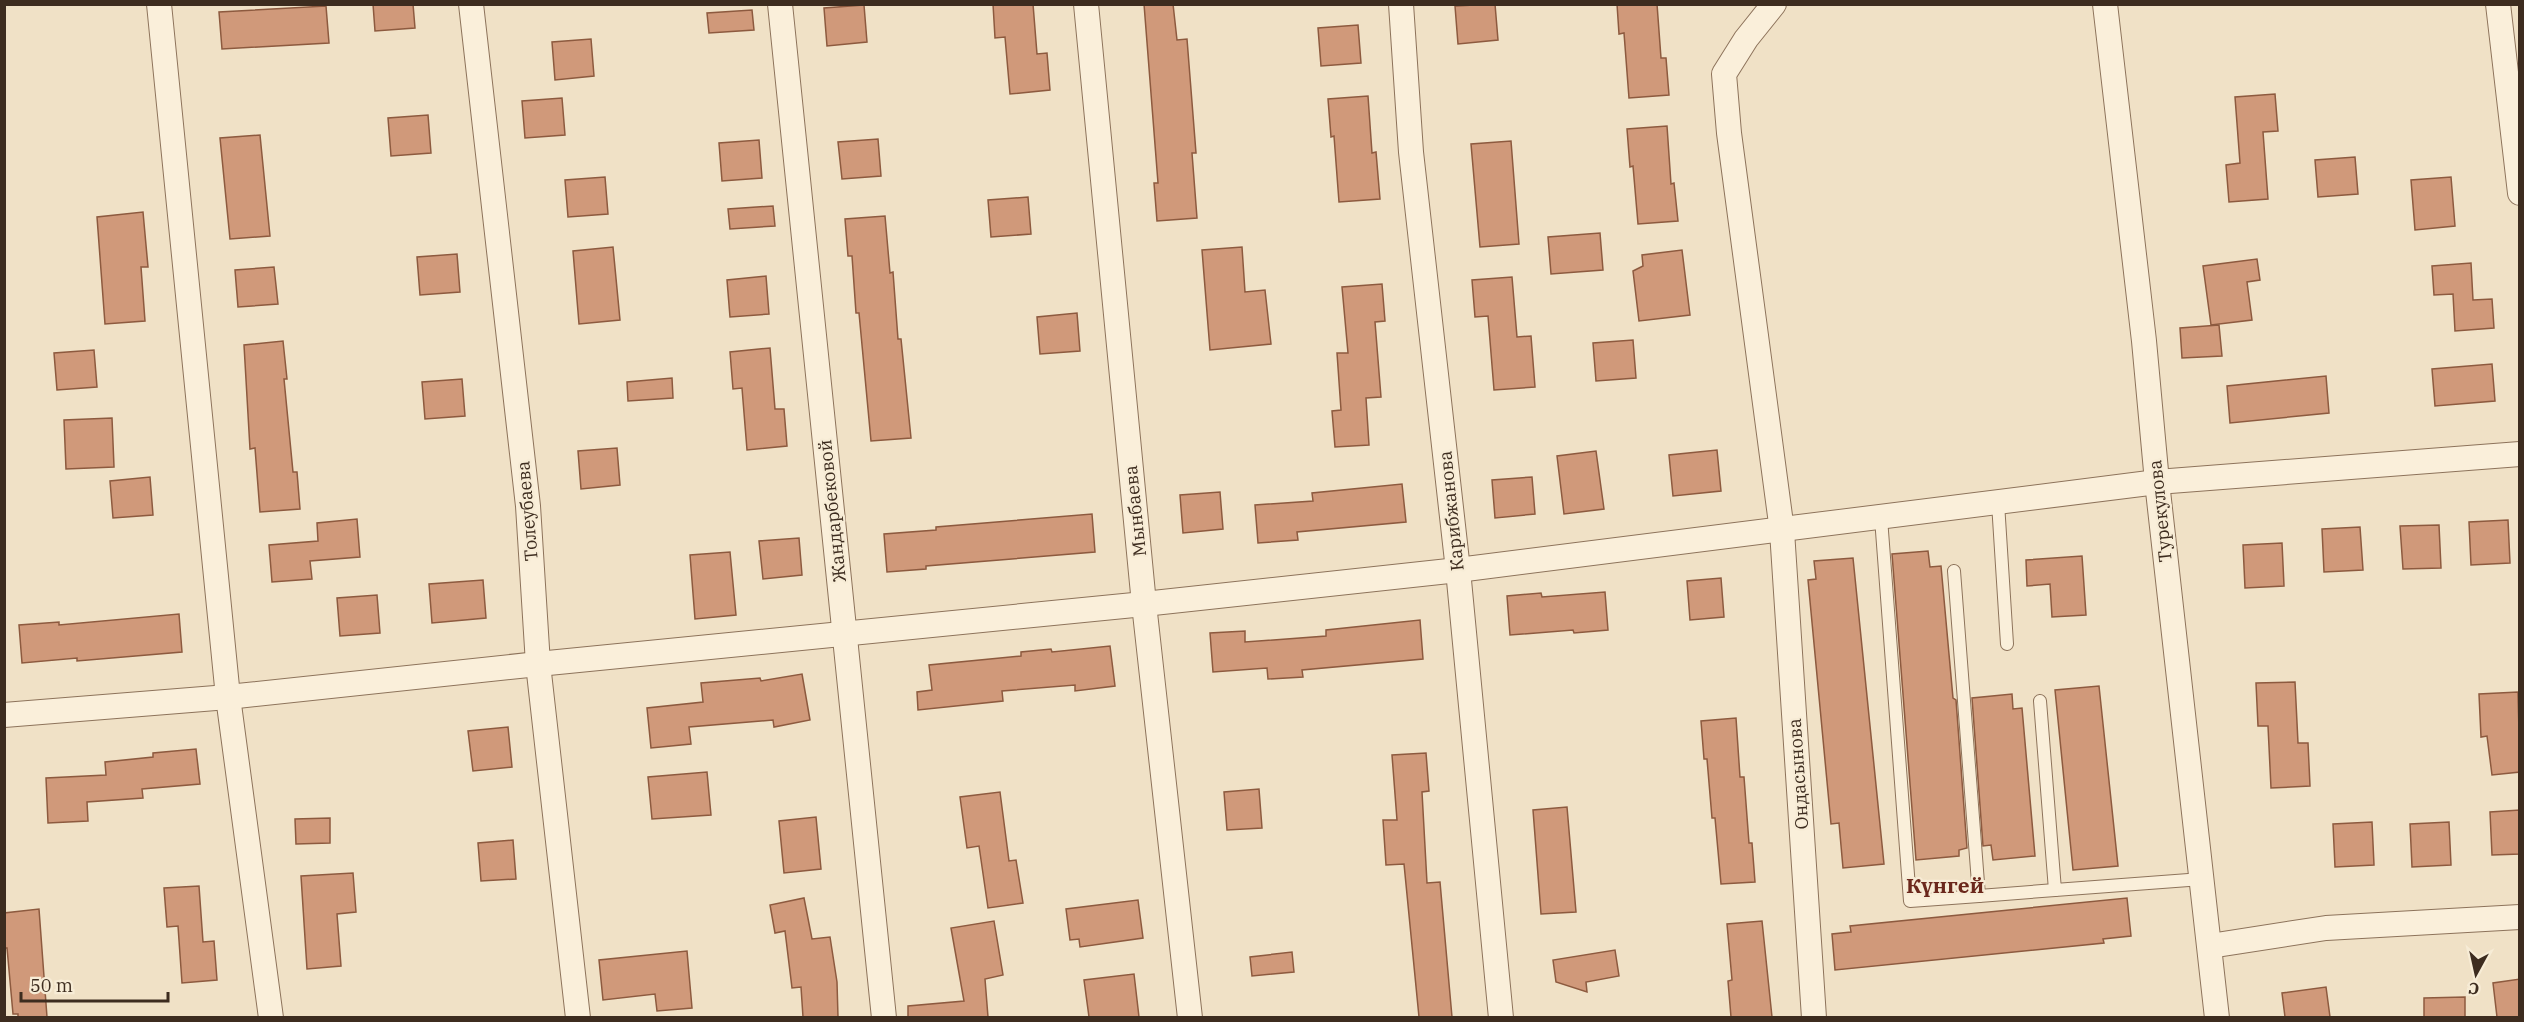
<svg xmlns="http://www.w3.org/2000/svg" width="2524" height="1022" font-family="'IBM Plex Serif',serif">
  <rect width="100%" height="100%" fill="#f0e1c6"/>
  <g fill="#d0997a" stroke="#8d5a3f" stroke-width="1.5">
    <polygon points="373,4 413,4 415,28 375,31"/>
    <polygon points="993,4 1033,4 1037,54 1047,53 1050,90 1010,94 1005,37 995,38"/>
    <polygon points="1144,4 1173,4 1177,40 1187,39 1196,153 1192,153 1197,218 1157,221 1154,183 1158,183"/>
    <polygon points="1495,4 1498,40 1458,44 1455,6"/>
    <polygon points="1617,4 1657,4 1661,58 1666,58 1669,95 1629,98 1624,33 1619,34"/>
    <polygon points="864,5 867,42 827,46 824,8"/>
    <polygon points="326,6 329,43 222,49 219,12"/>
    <polygon points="752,10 754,30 709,33 707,13"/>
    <polygon points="1358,25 1361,63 1321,66 1318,28"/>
    <polygon points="591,39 594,76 555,80 552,42"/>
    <polygon points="2275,94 2278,131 2263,132 2268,199 2229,202 2226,165 2240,163 2235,97"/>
    <polygon points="1368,96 1372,153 1376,152 1380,199 1339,202 1334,136 1331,137 1328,99"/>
    <polygon points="562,98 565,135 525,138 522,101"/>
    <polygon points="428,115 431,153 391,156 388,118"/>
    <polygon points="1667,126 1671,184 1674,183 1678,221 1638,224 1633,166 1630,167 1627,129"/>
    <polygon points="260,135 270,236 230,239 220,138"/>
    <polygon points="878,139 881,176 842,179 838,142"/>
    <polygon points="759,140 762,178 722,181 719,143"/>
    <polygon points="1511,141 1519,244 1480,247 1471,144"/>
    <polygon points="2355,157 2358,194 2318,197 2315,160"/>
    <polygon points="605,177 608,214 568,217 565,180"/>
    <polygon points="2451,177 2455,226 2415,230 2411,180"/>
    <polygon points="1028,197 1031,234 991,237 988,200"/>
    <polygon points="773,206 775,226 730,229 728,209"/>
    <polygon points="143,212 148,267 141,267 145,321 105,324 97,217"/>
    <polygon points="885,216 890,273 893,272 898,339 901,339 911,438 871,441 859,313 856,313 852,256 848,256 845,219"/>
    <polygon points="1600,233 1603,270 1551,274 1548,237"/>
    <polygon points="613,247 620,320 579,324 573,251"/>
    <polygon points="1242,247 1245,292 1265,290 1271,344 1210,350 1202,250"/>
    <polygon points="1682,250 1690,315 1639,321 1633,271 1643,266 1642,255"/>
    <polygon points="457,254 460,292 420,295 417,257"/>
    <polygon points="2257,259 2260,280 2247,282 2252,320 2211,325 2203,266"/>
    <polygon points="2471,263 2473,300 2492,299 2494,328 2455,331 2453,294 2434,295 2432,266"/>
    <polygon points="274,267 278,304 238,307 235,270"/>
    <polygon points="766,276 769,314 730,317 727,280"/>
    <polygon points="1512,277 1517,337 1531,336 1535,387 1494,390 1488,316 1475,317 1472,280"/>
    <polygon points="1382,284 1385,321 1375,322 1381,397 1366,398 1369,445 1335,447 1332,411 1341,410 1337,353 1348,353 1342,287"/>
    <polygon points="1077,313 1080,351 1040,354 1037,317"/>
    <polygon points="2219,325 2222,356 2182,358 2180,328"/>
    <polygon points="1633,340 1636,378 1596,381 1593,343"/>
    <polygon points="283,341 287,379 284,379 293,472 297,472 300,509 260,512 255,448 250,449 244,345"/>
    <polygon points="770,348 775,409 784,409 787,446 747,450 742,388 733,389 730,352"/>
    <polygon points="94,350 97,387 57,390 54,353"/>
    <polygon points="2492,364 2495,401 2435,406 2432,369"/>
    <polygon points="2326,376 2329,413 2230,423 2227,386"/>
    <polygon points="672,378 673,398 628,401 627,382"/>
    <polygon points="462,379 465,416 425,419 422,382"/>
    <polygon points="112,418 114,467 66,469 64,420"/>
    <polygon points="617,448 620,485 581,489 578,451"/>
    <polygon points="1717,450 1721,491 1673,496 1669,455"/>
    <polygon points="1596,451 1604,509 1564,514 1557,456"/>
    <polygon points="150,477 153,515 113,518 110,481"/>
    <polygon points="1532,477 1535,514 1495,518 1492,480"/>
    <polygon points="1402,484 1406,522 1297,532 1298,540 1258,543 1255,505 1313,501 1312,493"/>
    <polygon points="1220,492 1223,529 1183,533 1180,495"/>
    <polygon points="1092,514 1095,552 926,566 926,569 887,572 884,534 936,530 936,527"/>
    <polygon points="357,519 360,557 310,561 312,579 272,582 269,545 318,541 317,523"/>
    <polygon points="2508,520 2510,563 2471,565 2469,522"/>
    <polygon points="2439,525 2441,568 2403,569 2400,526"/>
    <polygon points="2360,527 2363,570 2324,572 2322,529"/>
    <polygon points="799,538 802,575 763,579 759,541"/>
    <polygon points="2282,543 2284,586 2245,588 2243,545"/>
    <polygon points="1928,551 1930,567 1941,566 1953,698 1956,700 1967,848 1959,850 1959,856 1916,860 1892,554"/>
    <polygon points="730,552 736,615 695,619 690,555"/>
    <polygon points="2082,556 2086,615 2052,617 2050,584 2027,586 2026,560"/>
    <polygon points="1853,558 1884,864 1843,868 1839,823 1831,824 1808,580 1816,579 1814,561"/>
    <polygon points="1721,578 1724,617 1690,620 1687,581"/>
    <polygon points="483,580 486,618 432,623 429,584"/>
    <polygon points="1605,592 1608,630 1574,633 1573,630 1510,635 1507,596 1541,593 1542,597"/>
    <polygon points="377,595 380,633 340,636 337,598"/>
    <polygon points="179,614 182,652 77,661 77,658 22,663 19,625 59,622 59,625"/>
    <polygon points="1420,620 1423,659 1302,670 1303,677 1268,679 1267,668 1213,672 1210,633 1245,631 1245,642 1326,636 1326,630"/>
    <polygon points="1110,646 1115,686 1075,691 1075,685 1002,691 1003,701 918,710 917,692 932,690 929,665 1021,656 1021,652 1051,649 1052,652"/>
    <polygon points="802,674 810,720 774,727 773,720 689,727 691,744 651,748 647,708 703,702 701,683 760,678 761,681"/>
    <polygon points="2295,682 2298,743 2308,743 2310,786 2271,788 2268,726 2258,726 2256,683"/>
    <polygon points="2099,686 2118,866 2073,870 2055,690"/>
    <polygon points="2518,692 2520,772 2492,775 2487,736 2481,737 2479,694"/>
    <polygon points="2012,694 2013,709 2022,708 2035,856 1993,860 1991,845 1983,846 1972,698"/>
    <polygon points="1736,718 1740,777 1744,777 1749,843 1752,843 1755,882 1721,884 1715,818 1712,818 1707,759 1704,759 1701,721"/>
    <polygon points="508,727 512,767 473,771 468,731"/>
    <polygon points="196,749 200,784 142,789 143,798 87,802 88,821 48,823 46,778 106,775 105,762 153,757 153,753"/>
    <polygon points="1426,753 1429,791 1422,792 1427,883 1440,882 1452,1017 1419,1017 1404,864 1386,865 1383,820 1397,820 1392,755"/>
    <polygon points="707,772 711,815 652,819 648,777"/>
    <polygon points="1259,789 1262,828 1227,830 1224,792"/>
    <polygon points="1000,792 1009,861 1016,860 1023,903 988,908 979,846 967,848 960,797"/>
    <polygon points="1567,807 1576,912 1541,914 1533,810"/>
    <polygon points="2520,810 2520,854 2492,855 2490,812"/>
    <polygon points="816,817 821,869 784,873 779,821"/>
    <polygon points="330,818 330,843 296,844 295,819"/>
    <polygon points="2372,822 2374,865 2335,867 2333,824"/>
    <polygon points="2449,822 2451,865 2412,867 2410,824"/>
    <polygon points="513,840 516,879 481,881 478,843"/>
    <polygon points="353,873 356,912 337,914 341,966 307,969 301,876"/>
    <polygon points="199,886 203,942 214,941 217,980 182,983 178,926 167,927 164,888"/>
    <polygon points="804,898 812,939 830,937 837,982 838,1017 803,1017 801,987 792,988 785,931 775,933 770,905"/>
    <polygon points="2127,898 2131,936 2103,939 2104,943 1835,970 1832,934 1851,932 1850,926"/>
    <polygon points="1138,900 1143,938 1080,947 1079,939 1070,940 1066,909"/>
    <polygon points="39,909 47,1017 18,1017 18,1014 13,1014 7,948 4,948 4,913"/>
    <polygon points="994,921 1003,975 985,979 988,1017 908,1017 908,1006 964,1001 951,928"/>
    <polygon points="1762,921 1772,1017 1731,1017 1728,981 1732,980 1727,924"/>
    <polygon points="1615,950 1619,976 1586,982 1587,992 1556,982 1553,960"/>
    <polygon points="687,951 692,1008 657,1011 655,994 603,1000 599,960"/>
    <polygon points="1292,952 1294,972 1252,976 1250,957"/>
    <polygon points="1134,974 1139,1017 1089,1017 1084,980"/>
    <polygon points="2520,979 2520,1017 2497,1017 2493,983"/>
    <polygon points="2326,987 2330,1017 2285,1017 2282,993"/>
    <polygon points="2465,997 2465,1017 2424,1017 2424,998"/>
  </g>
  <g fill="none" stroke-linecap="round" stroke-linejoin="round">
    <defs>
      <g id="service">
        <polyline points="1998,503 2007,644"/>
        <polyline points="1881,518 1910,901 1979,896"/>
        <polyline points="1954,571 1979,896 2055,890"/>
        <polyline points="2040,701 2055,890 2202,879"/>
      </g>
      <g id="minor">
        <polyline points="159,4 228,697 271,1018"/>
        <polyline points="471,4 528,506 538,664 578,1018"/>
        <polyline points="780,4 884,1018"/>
        <polyline points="1086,4 1144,604 1190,1018"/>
        <polyline points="1401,4 1411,152 1458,570 1501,1018"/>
        <polyline points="1774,4 1746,39 1724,74 1729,133 1782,531 1814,1018"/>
        <polyline points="2105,4 2144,341 2157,482 2217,1018"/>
        <polyline points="2498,4 2520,193"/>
        <polyline points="4,715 228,697 538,664 1144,604 1458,570 2157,482 2520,454"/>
        <polyline points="2210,946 2326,928 2520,917"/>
      </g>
    </defs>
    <use href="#service" stroke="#8d735b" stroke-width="14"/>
    <use href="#minor" stroke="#8d735b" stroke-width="26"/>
    <use href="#service" stroke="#faefda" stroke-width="12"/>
    <use href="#minor" stroke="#faefda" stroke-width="24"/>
  </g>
  <g text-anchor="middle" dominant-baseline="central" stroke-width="4.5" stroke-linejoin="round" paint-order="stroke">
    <g font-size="18" fill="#3d2c1f" stroke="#f7ecd6">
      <text transform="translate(527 511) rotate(-95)">Толеубаева</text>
      <text transform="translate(832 511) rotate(-96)">Жандарбековой</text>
      <text transform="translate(1135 511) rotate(-96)">Мынбаева</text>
      <text transform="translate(1451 511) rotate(-96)">Карибжанова</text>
      <text transform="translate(2160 511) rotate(-96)">Турекулова</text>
      <text transform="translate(1798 774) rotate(-94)">Ондасынова</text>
    </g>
    <g font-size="21" font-weight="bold" fill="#6b281c" stroke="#f7ecd6">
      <text x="1945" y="885">Күнгей</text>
    </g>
  </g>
  <rect width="2524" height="1022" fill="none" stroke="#3d2c1f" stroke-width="12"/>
  <g transform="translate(2476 974) rotate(188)" stroke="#f7ecd6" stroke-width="4.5" paint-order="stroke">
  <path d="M0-4.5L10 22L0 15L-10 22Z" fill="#3d2c1f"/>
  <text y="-9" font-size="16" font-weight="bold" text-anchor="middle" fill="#3d2c1f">С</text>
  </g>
  <path d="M21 992v9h147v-9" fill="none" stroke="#3d2c1f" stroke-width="3"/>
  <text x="30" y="992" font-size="18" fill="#3d2c1f" stroke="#f7ecd6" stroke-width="4.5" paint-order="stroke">50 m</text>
</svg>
